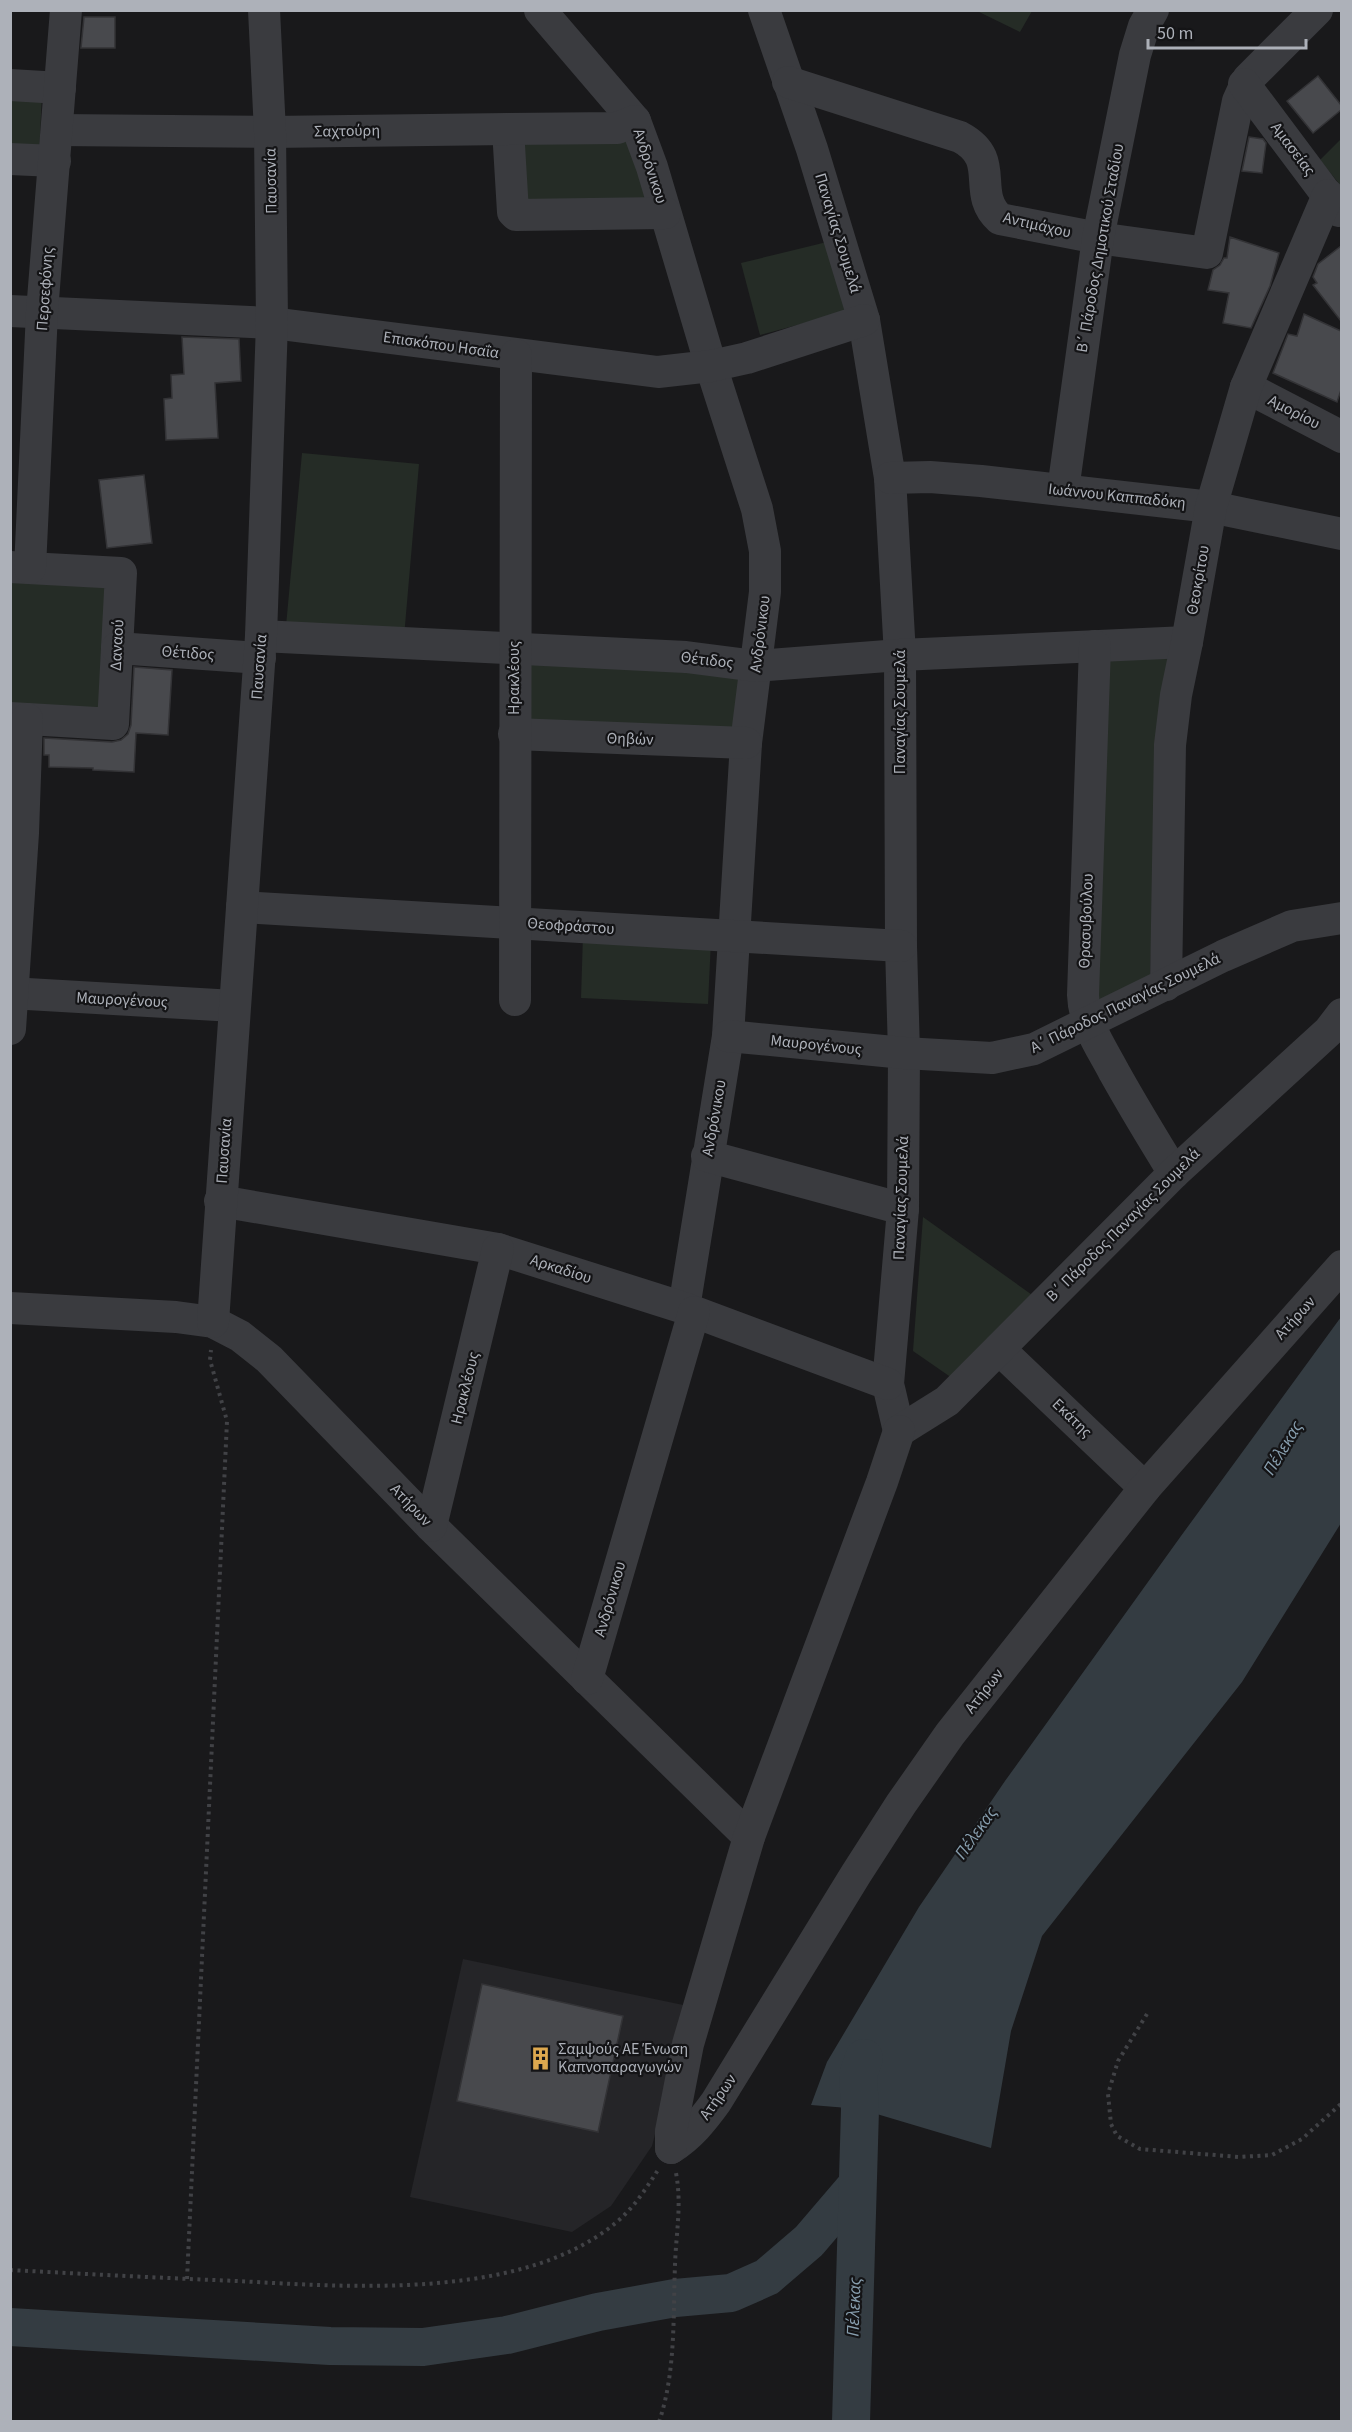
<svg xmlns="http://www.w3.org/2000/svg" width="1352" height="2432" font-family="'Source Sans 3',sans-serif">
  <rect width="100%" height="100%" fill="#19191b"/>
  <polygon fill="#252528" points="463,1959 688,2006 652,2146 611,2206 572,2232 410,2197"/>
  <g fill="#252c26">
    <polygon points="977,11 1032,11 1020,32"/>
    <polygon points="10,92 42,93 39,157 11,156"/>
    <polygon points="634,130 656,204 523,203 517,134"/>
    <polygon points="1341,139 1341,186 1320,160"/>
    <polygon points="831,241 853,310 760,335 741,263"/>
    <polygon points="302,453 419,464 404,637 286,626"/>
    <polygon points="10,574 107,579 107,712 11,709"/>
    <polygon points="1172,651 1159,717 1150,979 1091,1006 1102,657"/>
    <polygon points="529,662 744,675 745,729 529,721"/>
    <polygon points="583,934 711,940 708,1004 581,998"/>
    <polygon points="923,1217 1035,1297 952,1378 913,1351"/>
  </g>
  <polygon fill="#343c42" points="1341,1317 1341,1523 1242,1682 1042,1936 1011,2031 991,2148 860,2109 811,2105 827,2062 919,1907 1005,1781 1181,1536"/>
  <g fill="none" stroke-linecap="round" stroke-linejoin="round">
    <g stroke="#343c42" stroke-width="38">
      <polyline points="10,2327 330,2346 423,2347 507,2335 598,2312 675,2298 731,2293 767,2277 809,2241 856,2186"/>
      <polyline points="851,2422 860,2109 858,2075 864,2058"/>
    </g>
  </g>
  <g fill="#48494d" stroke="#333336" stroke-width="1.5">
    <polygon points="84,17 115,17 115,48 81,48"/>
    <polygon points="1318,76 1341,105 1341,110 1313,133 1287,101"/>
    <polygon points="1249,137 1263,139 1266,143 1262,173 1242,171"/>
    <polygon points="1230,237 1279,253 1270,286 1251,328 1223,323 1229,293 1208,290 1213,270 1220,265 1224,258 1227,258"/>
    <polygon points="1341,246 1341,321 1313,285 1317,283 1313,277 1318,264"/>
    <polygon points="1304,314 1341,331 1341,390 1337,402 1273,373 1288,334 1297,336"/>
    <polygon points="182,337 239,339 241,381 215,383 218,438 166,440 164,399 172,398 171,375 184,374"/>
    <polygon points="144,475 152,543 107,548 99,480"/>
    <polygon points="134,667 172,670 168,735 136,733 134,772 93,770 93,768 49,767 49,755 44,755 44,738 112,742 121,740 128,734 131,725"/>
    <polygon points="482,1984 623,2016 598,2132 457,2101"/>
  </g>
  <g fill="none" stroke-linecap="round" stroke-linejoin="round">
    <g stroke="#414246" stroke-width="4" stroke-dasharray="3 4.5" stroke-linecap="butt">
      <polyline points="1147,2014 1118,2061 1108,2094 1111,2124 1117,2136 1140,2149 1239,2157 1272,2155 1302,2139 1342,2103"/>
      <path d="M10 2270C86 2274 162 2278 237 2281 352 2287 526 2301 619 2220 635 2206 647 2187 658 2170"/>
      <polyline points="187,2279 227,1421 210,1360 211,1350"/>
      <path d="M659 2422C676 2372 673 2316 675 2265 676 2233 682 2205 676 2173"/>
    </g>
    <g stroke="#3a3b3f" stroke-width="32">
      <polyline points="540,10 635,121 652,167 711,366 757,509 765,551 765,592 746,743 728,1036 684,1308"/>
      <polyline points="764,10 812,149 864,320 890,478 900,655 901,946 904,1053 903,1209 888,1384 899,1431"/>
      <path d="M788 82 960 137C1003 160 970 192 1000 219L1098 238 1207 253 1238 101 1248 79 1317 10"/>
      <polyline points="1244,84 1339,211"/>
      <polyline points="10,85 60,88"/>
      <polyline points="508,129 513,212 516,215 665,213"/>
      <polyline points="57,130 270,132 508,129 617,128 635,121"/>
      <polyline points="10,159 55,161"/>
      <polyline points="10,311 272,323 658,372 711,366 747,358 864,320"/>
      <polyline points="1246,387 1342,437"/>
      <polyline points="890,478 930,477 981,481 1211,507 1342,534"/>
      <polyline points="1063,490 1098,238 1135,55 1144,26 1153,10"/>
      <polyline points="10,567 121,573 113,724 10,718"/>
      <polyline points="30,568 42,312 66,10"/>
      <polyline points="261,636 686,657 756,666 900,655 1187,642"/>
      <path d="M1095 646 1083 995C1084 1024 1101 1047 1114 1072 1133 1106 1153 1139 1174 1173"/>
      <polyline points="117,648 260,658"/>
      <polyline points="514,734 746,743"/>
      <polyline points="242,907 901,946"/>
      <polyline points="1166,985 1170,745 1176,695 1187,642 1211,507 1246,387 1328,195"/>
      <polyline points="10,993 234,1006"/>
      <polyline points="515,1000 516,355"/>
      <polyline points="10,1029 23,833 27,719"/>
      <polyline points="728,1036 904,1053 992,1058 1034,1049 1223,956 1292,926 1342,918"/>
      <polyline points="707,1156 903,1209"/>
      <polyline points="220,1201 498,1249 684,1308 888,1384"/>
      <polyline points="10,1308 176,1317 213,1322 240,1336 269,1359 431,1526 749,1837"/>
      <polyline points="213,1322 261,636 272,323 270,132 264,10"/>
      <polyline points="999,1349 1145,1488"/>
      <polyline points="899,1431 947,1401 1174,1173 1329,1031 1342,1014"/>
      <polyline points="431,1526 498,1249"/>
      <polyline points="587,1679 694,1312"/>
      <path d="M671 2148C690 2136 703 2120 716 2102L856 1874 901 1804 950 1734 1145 1488 1342 1266"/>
      <polyline points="671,2148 671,2131 688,2044 749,1837 882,1482 899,1431"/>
    </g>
  </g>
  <defs>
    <symbol id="building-bare" viewBox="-9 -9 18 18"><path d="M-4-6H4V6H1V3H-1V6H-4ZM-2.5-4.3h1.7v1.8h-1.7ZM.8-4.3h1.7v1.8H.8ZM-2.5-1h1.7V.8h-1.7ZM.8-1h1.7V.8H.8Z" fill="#dda84f" stroke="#141416" stroke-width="2.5" paint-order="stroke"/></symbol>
  </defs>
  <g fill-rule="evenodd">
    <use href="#building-bare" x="524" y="2042" width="33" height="33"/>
  </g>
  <g text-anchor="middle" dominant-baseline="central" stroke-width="4.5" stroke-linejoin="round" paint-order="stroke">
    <g font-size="16" fill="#adb1b9" stroke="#141416">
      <text transform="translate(347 131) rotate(-1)">Σαχτούρη</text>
      <text transform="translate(1293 149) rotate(53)">Αμασείας</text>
      <text transform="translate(650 166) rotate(72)">Ανδρόνικου</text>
      <text transform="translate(271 181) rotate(-91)">Παυσανία</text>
      <text transform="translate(1037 225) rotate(13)">Αντιμάχου</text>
      <text transform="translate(838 233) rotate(73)">Παναγίας Σουμελά</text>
      <text transform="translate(1100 248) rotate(-80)">Β΄ Πάροδος Δημοτικού Σταδίου</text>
      <text transform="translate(45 289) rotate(-86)">Περσεφόνης</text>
      <text transform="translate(441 345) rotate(8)">Επισκόπου Ησαΐα</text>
      <text transform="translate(1294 412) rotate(27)">Αμορίου</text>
      <text transform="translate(1117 496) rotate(6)">Ιωάννου Καππαδόκη</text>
      <text transform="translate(1198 580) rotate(-80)">Θεοκρίτου</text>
      <text transform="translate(760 634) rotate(-83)">Ανδρόνικου</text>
      <text transform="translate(117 645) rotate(-87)">Δαναού</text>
      <text transform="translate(188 653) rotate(4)">Θέτιδος</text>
      <text transform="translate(707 660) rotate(7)">Θέτιδος</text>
      <text transform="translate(259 667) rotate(-86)">Παυσανία</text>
      <text transform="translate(514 678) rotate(-90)">Ηρακλέους</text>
      <text transform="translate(900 712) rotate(-90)">Παναγίας Σουμελά</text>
      <text transform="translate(630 739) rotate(2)">Θηβών</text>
      <text transform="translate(1086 921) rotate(-88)">Θρασυβούλου</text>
      <text transform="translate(571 926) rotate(4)">Θεοφράστου</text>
      <text transform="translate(122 1000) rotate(3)">Μαυρογένους</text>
      <text transform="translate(1125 1003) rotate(-26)">Α΄ Πάροδος Παναγίας Σουμελά</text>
      <text transform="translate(816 1045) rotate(6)">Μαυρογένους</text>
      <text transform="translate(714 1118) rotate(-80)">Ανδρόνικου</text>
      <text transform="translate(224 1151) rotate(-86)">Παυσανία</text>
      <text transform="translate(901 1198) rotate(-88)">Παναγίας Σουμελά</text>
      <text transform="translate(1123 1225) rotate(-45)">Β΄ Πάροδος Παναγίας Σουμελά</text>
      <text transform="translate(561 1269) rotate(18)">Αρκαδίου</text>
      <text transform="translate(1295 1318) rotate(-48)">Ατήρων</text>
      <text transform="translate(465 1388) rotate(-76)">Ηρακλέους</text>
      <text transform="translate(1072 1418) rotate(44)">Εκάτης</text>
      <text transform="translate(411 1505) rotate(46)">Ατήρων</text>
      <text transform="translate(610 1599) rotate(-74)">Ανδρόνικου</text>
      <text transform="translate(984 1691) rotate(-52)">Ατήρων</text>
      <text transform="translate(718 2097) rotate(-55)">Ατήρων</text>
    </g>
    <g font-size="16" fill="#adb1b9" stroke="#141416" text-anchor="start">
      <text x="558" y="2049">Σαμψούς ΑΕ Ένωση<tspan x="558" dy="18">Καπνοπαραγωγών</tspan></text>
    </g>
    <g font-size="18" font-style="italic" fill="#889faf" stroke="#141416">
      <text transform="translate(1283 1448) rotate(-59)">Πέλεκας</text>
      <text transform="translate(976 1833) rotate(-55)">Πέλεκας</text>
      <text transform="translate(854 2307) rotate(-88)">Πέλεκας</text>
    </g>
  </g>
  <rect width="1352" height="2432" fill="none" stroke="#adb1b9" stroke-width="24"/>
  <path d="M1148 39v9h158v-9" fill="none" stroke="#adb1b9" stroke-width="3"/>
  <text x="1157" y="39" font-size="18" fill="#adb1b9" stroke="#141416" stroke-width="4.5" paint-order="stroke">50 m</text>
</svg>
